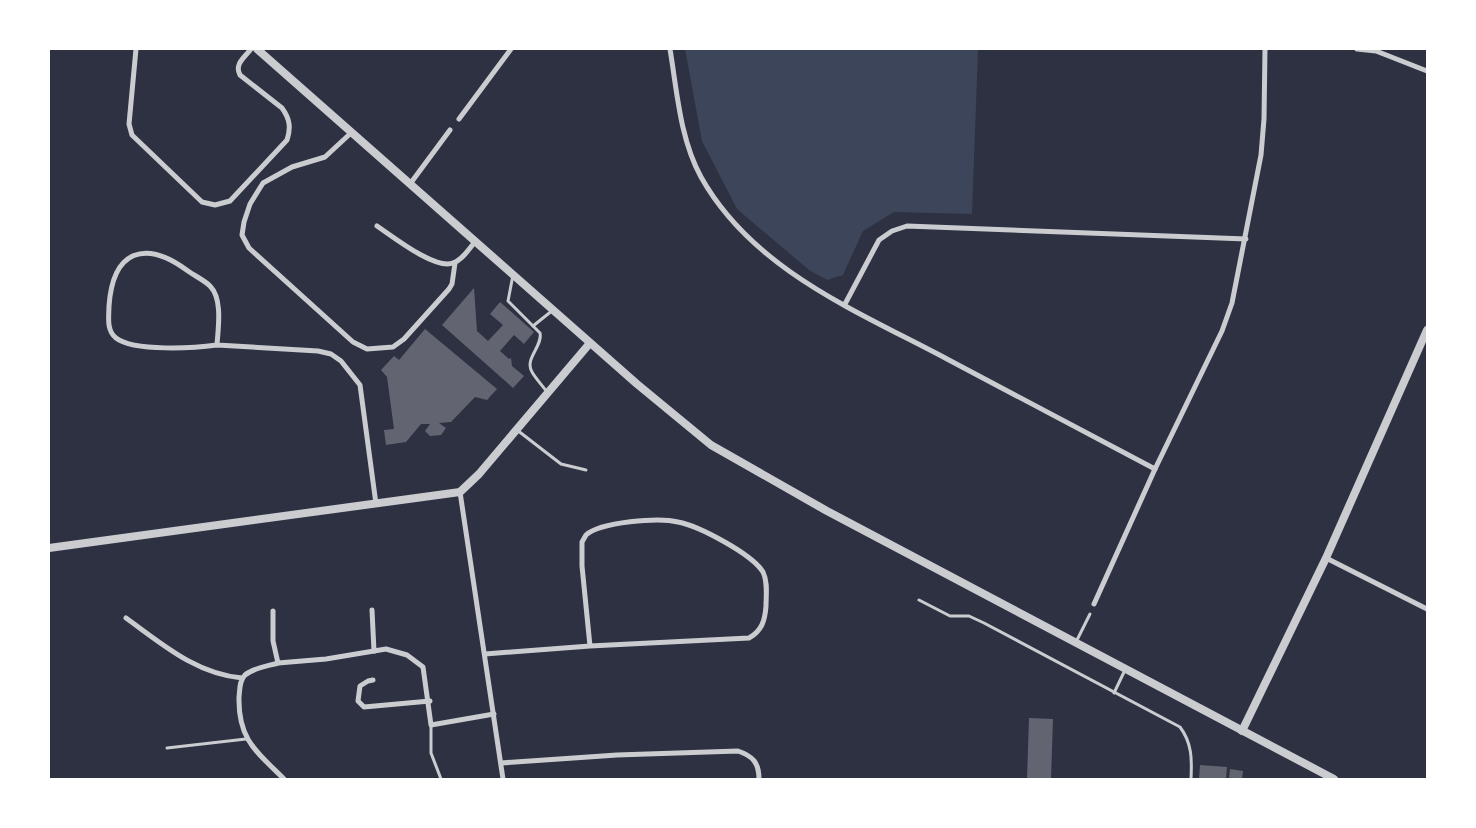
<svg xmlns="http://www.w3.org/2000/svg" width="1476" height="828" font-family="Karla,sans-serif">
  <rect width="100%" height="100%" fill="#2d3142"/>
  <polygon fill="#3c4559" points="685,49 978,50 972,214 894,212 863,231 843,275 827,280 809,270 737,209 702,141"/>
  <g fill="#626471">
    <polygon points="474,288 477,331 488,341 503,325 490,314 500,302 534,332 524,344 514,335 500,351 509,359 511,358 512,366 524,376 513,388 442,325"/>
    <polygon points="425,329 497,389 487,400 475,397 451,422 439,423 446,428 441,435 430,436 425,431 430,424 421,424 406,442 386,445 384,430 394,429 387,377 381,370 394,356 399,360"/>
    <polygon points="1029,718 1053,719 1051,779 1027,779"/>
    <polygon points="1200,765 1227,767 1226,779 1199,779"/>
    <polygon points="1230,769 1243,771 1242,779 1229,779"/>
  </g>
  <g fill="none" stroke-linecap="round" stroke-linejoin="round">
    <g stroke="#caccd0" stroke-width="3">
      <path d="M513 275 508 301 540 333C543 346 524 359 532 372 536 379 542 385 547 392"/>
      <polyline points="533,326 553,310"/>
      <polyline points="517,430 561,464 586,470"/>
      <path d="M919 600 950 616H969L984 623 1180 727C1192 743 1192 759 1191 779"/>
      <polyline points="1076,642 1090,614"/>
      <polyline points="1114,693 1125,670"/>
      <polyline points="431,725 431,753 441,779"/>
      <polyline points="167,748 246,739"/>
    </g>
    <g stroke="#caccd0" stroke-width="5">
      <path d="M136 49 129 124 132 135 202 202 215 205 230 201 287 140C291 128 290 119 282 108L240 75C234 64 245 57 251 49"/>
      <path d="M670 49C677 91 680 139 701 177 753 270 857 311 947 359 1016 395 1085 432 1155 469"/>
      <polyline points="1357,49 1376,51 1427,71"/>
      <polyline points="459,119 511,49"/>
      <polyline points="352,132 325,157 292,167 263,183 250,204 244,222 242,235 249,248 353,342 367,349 393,347 404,339 449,289 452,284 455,263"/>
      <polyline points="410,184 450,130"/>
      <path d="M377 226C392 236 435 270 453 263 463 260 469 248 476 241"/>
      <polyline points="845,304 879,240 892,231 907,226 1246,239"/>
      <path d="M217 345C195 348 134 352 116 338 106 330 109 316 109 306 113 250 145 239 188 271 195 276 204 280 210 286 223 299 218 329 217 345L318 351 331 354 341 361 360 385 376 504"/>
      <polyline points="460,492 503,779"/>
      <polyline points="1326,558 1427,609"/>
      <polyline points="1094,604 1155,469 1222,331 1232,303 1261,155 1264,119 1265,49"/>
      <polyline points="372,610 374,651"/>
      <polyline points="273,611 273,641 278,663 326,659 386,649 407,655 423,667 431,725 494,714"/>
      <path d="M126 618C162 644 196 674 242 678"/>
      <path d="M485 654 590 646 582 566V542L586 535C600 522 659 517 678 522 699 526 752 554 763 572 768 582 766 595 766 606 765 620 762 631 749 638L590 646"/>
      <path d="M278 663C268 666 253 668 245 675 239 681 240 690 239 697 238 740 257 752 284 779"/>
      <polyline points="373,680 368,681 360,686 358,701 364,707 430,701"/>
      <path d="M501 763 617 755 738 751C753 756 759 763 759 779"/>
    </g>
    <g stroke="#caccd0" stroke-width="8">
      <polyline points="257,49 637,384 711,445 827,511 1334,779"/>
      <polyline points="49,548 460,492 479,474 590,343"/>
      <polyline points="1242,731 1326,558 1427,330"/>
    </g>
  </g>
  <rect width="1476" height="828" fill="none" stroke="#ffffff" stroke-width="100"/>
</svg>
